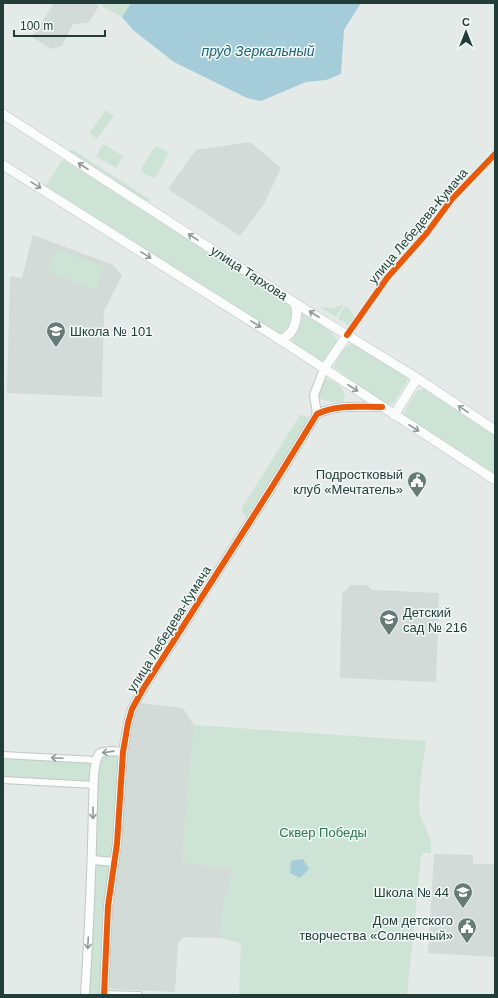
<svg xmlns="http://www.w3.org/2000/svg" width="498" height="998" font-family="Arial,sans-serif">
  <rect width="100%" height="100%" fill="#e4eae8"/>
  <g fill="#d2dbd8">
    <polygon points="54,3 96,3 99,6 88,23 73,24 62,46 51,49 32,37"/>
    <polygon points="250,142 281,168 264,204 240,236 168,189 196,150"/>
    <polygon points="33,235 113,265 122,276 104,311 102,397 7,393 10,276 22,278"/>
    <polygon points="350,585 367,585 372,590 439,593 436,682 340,678 342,594"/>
    <polygon points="140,703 183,708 194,725 182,862 232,868 229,895 225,896 220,938 184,937 178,942 175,992 113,989 110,988 109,983 111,910 128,738 133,718"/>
    <polygon points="434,854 473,855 473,864 495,864 495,957 428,953"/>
  </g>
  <g fill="#cde3d6">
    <polygon points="99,3 131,3 122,17 103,7"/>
    <polygon points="106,110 114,116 97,139 89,133"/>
    <polygon points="103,144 123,156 116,168 96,156"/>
    <polygon points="157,146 167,152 168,155 156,176 153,178 142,172 141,169 154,148"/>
    <polygon points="70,150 73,150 151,200 146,202 69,152"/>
    <polygon points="64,160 293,307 291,328 283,334 278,333 46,186 61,161"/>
    <polygon points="57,249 104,267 96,290 48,272"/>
    <polygon points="342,305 344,305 336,317 319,307 332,308"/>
    <polygon points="345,306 350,309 354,317 352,322 348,325 338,318"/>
    <path d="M300 313 302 314C315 321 333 329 338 343L325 361H320L293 344 292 337Z"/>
    <polygon points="351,344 358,346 408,378 407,382 392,405 386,404 335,368 334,365 345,348"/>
    <path d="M327 379C335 381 344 387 345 396L342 402C334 403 322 401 316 396L324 380Z"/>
    <polygon points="424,389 495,435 495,476 404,416 405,410 417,391 419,390"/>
    <polygon points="300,415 302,415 307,417 308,421 246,518 241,509"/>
    <polygon points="194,725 426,741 420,786 419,812 431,841 431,853 423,853 421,856 407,995 239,995 241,943 220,938 225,896 229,895 232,868 182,862"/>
    <path d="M103 755C110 755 116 753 119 761L112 854 106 858 98 857 96 855V786L99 760Z"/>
    <polygon points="3,759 90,763 89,782 3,777"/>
    <polygon points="99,864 104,864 109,867 110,870 105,902 100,995 88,995 95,867"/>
  </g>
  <g fill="#a4cdd9">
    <polygon points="131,3 361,3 344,30 341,74 326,80 306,82 261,101 247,98 174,62 133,30 122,17"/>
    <polygon points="303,859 309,869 300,878 290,873 291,861"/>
  </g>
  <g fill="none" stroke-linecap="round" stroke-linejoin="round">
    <defs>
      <g id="minor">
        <polyline points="347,335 387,278 426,234 452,199 495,154"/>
        <polyline points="3,755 96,760"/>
        <polyline points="3,780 94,785"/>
        <polyline points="104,994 139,995"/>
      </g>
      <g id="tertiary">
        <polyline points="317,414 314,395 324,369"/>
        <polyline points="92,860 115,862"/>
        <path d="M85 995C89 930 92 866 93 801 94 789 92 762 100 753L110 751 123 752"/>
        <path d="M104 995 108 906 117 844 123 752 128 723 132 709 143 689 272 487 317 414C337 404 360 407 382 407"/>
      </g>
      <g id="secondary">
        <polyline points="3,114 295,303 417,378 495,430"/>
        <polyline points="3,165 279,339 495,480"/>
        <path d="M279 339C295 337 299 316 295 303"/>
        <polyline points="324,369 347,335"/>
        <polyline points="394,415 417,378"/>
      </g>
    </defs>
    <use href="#minor" stroke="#c1c7c5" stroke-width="8"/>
    <use href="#tertiary" stroke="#c1c7c5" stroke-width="10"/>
    <use href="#secondary" stroke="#c0c7c5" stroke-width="10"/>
    <use href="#minor" stroke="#fbfcfc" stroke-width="6"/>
    <use href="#tertiary" stroke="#fbfcfc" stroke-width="8"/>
    <use href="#secondary" stroke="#fbfcfc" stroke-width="9"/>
    <defs>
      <g id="cycleway">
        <polyline points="347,335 387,278 426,234 452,199 495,154"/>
        <path d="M104 995 108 906 117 844 123 752 128 723 132 709 143 689 272 487 317 414C337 404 360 407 382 407"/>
      </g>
    </defs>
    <use href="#cycleway" stroke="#f2f9f6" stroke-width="8"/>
    <use href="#cycleway" stroke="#e8590c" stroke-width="6"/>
  </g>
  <defs><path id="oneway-shaft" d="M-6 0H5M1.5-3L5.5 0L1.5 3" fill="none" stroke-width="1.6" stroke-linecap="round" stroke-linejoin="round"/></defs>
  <g stroke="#8e9c9a">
    <use href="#oneway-shaft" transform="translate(83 166) rotate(-147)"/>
    <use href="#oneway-shaft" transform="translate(36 185) rotate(32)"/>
    <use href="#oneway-shaft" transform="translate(193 237) rotate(-147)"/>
    <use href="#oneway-shaft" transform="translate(146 255) rotate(32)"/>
    <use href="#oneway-shaft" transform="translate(314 314) rotate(-147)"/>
    <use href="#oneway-shaft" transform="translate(256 324) rotate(32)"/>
    <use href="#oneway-shaft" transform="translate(353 388) rotate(33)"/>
    <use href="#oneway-shaft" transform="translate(463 409) rotate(-146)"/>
    <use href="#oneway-shaft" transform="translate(414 428) rotate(33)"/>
    <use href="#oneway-shaft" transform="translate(108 752) rotate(172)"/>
    <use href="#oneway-shaft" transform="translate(57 758) rotate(-177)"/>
    <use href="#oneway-shaft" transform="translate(93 813) rotate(91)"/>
    <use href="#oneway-shaft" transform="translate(88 943) rotate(93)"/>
  </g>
  <defs>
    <symbol id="school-pin" viewBox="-11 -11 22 30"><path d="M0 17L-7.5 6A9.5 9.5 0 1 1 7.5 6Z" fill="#667a76" stroke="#f2f9f6"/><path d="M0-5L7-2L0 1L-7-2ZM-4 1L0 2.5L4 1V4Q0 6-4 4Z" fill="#fff"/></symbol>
    <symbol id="civic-pin" viewBox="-11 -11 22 30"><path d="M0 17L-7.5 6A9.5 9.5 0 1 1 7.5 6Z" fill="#667a76" stroke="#f2f9f6"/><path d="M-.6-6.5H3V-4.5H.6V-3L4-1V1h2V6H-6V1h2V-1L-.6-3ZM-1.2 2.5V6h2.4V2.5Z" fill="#fff"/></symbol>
  </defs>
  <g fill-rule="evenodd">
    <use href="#school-pin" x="45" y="320" width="22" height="30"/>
    <use href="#civic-pin" x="406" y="470" width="22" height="30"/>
    <use href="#school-pin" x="378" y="608" width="22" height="30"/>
    <use href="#school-pin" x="452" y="881" width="22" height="30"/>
    <use href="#civic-pin" x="456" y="916" width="22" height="30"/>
  </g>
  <g text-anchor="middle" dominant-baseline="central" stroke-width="3" stroke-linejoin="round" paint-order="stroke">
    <g font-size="13" fill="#223d38" stroke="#f2f9f6">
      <text transform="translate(418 226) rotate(-50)">улица Лебедева-Кумача</text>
      <text transform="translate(249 273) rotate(33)">улица Тархова</text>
      <text transform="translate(169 629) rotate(-58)">улица Лебедева-Кумача</text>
    </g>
    <g font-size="13" fill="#223d38" stroke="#f2f9f6" text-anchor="end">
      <text x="70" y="331" text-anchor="start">Школа № 101</text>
      <text x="403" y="474">Подростковый<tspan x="403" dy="15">клуб «Мечтатель»</tspan></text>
      <text x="403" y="612" text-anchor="start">Детский<tspan x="403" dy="15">сад № 216</tspan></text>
      <text x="449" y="892">Школа № 44</text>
      <text x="453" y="920">Дом детского<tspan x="453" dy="15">творчества «Солнечный»</tspan></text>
    </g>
    <g font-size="13" fill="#2b754e" stroke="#f2f9f6">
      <text x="323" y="832">Сквер Победы</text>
    </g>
    <g font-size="14" font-style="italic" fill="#1b627a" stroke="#f2f9f6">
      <text x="258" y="51">пруд Зеркальный</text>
    </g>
  </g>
  <rect width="498" height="998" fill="none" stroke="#223d38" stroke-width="8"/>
  <g transform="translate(466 32)" stroke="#f2f9f6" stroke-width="3" paint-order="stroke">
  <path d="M0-3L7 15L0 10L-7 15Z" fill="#223d38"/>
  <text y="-6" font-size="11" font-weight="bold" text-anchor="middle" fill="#223d38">С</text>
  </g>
  <path d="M14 30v6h91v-6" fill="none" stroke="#223d38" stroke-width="2"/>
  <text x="20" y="30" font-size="12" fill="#223d38" stroke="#f2f9f6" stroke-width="3" paint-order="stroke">100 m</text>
</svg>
